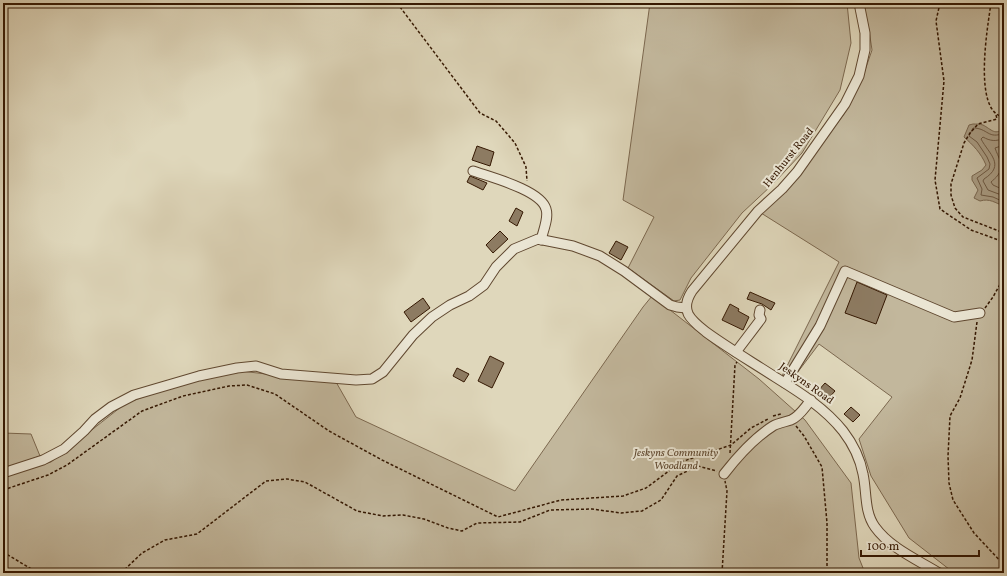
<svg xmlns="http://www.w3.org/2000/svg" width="1007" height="576" font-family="Vollkorn,serif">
  <rect width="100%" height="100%" fill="#dfd7bb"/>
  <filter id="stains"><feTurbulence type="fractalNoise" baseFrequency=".005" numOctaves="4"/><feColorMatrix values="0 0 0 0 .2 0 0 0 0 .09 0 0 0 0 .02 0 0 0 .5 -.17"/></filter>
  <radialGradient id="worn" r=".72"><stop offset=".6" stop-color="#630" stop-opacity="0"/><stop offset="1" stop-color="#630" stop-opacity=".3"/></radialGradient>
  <g fill="#c2b79c" stroke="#7c684f">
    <polygon points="650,3 847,3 851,43 840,90 802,153 772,185 742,213 691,278 680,300 674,301 628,268 654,217 623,200"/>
    <polygon points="863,3 1004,3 1004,573 954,573 909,538 871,476 859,439 892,397 819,344 791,381 782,376 839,262 761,213 798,176 844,114 862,79 872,50 869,30"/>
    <polygon points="652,296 759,379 805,420 851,483 859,558 865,573 3,573 3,476 51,462 126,403 172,387 240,371 336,382 356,417 515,491 643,307"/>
    <polygon points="3,433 31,434 40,456 3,469"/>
  </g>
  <path fill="#a5967c" stroke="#78644b" d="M973 124C976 124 980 124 983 125 991 129 996 137 1004 127V206C995 203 990 198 980 201L974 198 978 190 972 180V176L982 170 986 165C981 153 973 145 964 137L969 125Z"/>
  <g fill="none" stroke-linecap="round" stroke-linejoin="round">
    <g stroke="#6d573f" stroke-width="1">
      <path d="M1004 133C988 140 988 128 973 128L969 136 977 142 987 157 990 164 989 169 977 178 982 189 981 195 993 197 1004 202"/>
      <path d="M1004 138C996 142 990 141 983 137L981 139C989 154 1006 165 984 179L983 181 988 190 1004 196"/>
      <path d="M1004 145 995 148C998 157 1005 166 998 175 996 178 993 180 991 182L993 185 1004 190"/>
    </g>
  </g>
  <g fill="#8d7b62" stroke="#351802">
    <polygon points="477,146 494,152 490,166 472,160"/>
    <polygon points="470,176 487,183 483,190 467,182"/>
    <polygon points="516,208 523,212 517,226 509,221"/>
    <polygon points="500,231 508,239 493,253 486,245"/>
    <polygon points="616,241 628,247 621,260 609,253"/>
    <polygon points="857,282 887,295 876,324 845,313"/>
    <polygon points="750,292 775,303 771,310 762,304 747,299"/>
    <polygon points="423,298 430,308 411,322 404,312"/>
    <polygon points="730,304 739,309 738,311 749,317 743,330 722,320"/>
    <polygon points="490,356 504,363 492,388 478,381"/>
    <polygon points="457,368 469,374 464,382 453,376"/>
    <polygon points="825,383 835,391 827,400 817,392"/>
    <polygon points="851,407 860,415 853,422 844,414"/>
  </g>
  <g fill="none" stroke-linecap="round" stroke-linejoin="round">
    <defs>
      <g id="minor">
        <path d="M859 3 865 33V50L859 76 845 104 797 172 782 189 758 211 692 291C679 311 691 320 706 332 728 348 752 362 775 377 799 392 825 408 843 431 853 444 860 458 863 474 867 492 864 512 875 527 890 548 918 560 939 573"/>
        <path d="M473 171C490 177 541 190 546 209 549 218 543 231 541 240"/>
        <polyline points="736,352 761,319 759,315 760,310"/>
        <polyline points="785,383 820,326 845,271 954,317 980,313"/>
        <polyline points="3,473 43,460 64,449 84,431 95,419 111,407 134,395 199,376 237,368 256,366 281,374 356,380 372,379 383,372 413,335 432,317 450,305 469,296 484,285 496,267 514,249 538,239 573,246 600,256 624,271 670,305 677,307 686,308"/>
        <path d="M724 474C738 456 754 438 773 426 778 423 785 422 791 420 800 416 804 408 811 400"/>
      </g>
    </defs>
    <use href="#minor" stroke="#604830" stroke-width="11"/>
    <g stroke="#351802" stroke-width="1.5" stroke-dasharray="3 2" stroke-linecap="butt">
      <polyline points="397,3 480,113 496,121 515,143 526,167 527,181"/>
      <polyline points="940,3 936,21 944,81 935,180 940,209 971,230 1004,242"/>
      <path d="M991 3C988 25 972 113 1004 117"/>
      <polyline points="996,115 997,119 978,124 970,133 964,143 951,184 951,195 955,208 963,217 1004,233"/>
      <polyline points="985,308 993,297 1004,277"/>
      <polyline points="977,322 972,360 960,398 950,416 948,456 949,483 953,500 974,533 1004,565"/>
      <polyline points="773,416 781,414"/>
      <polyline points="796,426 804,436 822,467 827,523 827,573"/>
      <polyline points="730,453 735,365 737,362"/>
      <polyline points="3,490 48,475 67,465 142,411 183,396 229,386 247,385 275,394 329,431 382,460 498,517 561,500 623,496 646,488 681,462 731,445 751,428 768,419"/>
      <polyline points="3,552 38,573"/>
      <polyline points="121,573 142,553 165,540 197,534 266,481 287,479 305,482 357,511 383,516 403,515 424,519 448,528 462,531 477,523 520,522 550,510 592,509 621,513 642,511 661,500 677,476 698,466 717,471"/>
      <polyline points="722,573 727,491 725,481"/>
    </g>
    <use href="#minor" stroke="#eae5d3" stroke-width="9"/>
  </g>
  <g text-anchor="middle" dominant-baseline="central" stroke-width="4" stroke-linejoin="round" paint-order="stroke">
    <g font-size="11" fill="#351802" stroke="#eae5d3">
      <text transform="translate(789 158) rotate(-51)">Henhurst Road</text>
      <text transform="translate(806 384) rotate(35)">Jeskyns Road</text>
    </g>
    <g font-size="11" font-style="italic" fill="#5f4830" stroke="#eae5d3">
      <text x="676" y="453">Jeskyns Community<tspan x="676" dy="13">Woodland</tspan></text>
    </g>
  </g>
  <rect width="1007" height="576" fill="none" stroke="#dfd7bb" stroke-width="16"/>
  <rect x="4" y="4" width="999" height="568" fill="none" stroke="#351802" stroke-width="2"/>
  <rect x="8" y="8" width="991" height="560" fill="none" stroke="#351802"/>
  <path d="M861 550v6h118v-6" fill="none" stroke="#351802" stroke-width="2"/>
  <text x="867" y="550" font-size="12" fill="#351802" stroke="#eae5d3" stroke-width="3" paint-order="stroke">100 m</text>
  <rect width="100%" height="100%" filter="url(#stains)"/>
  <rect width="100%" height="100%" fill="url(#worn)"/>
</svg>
